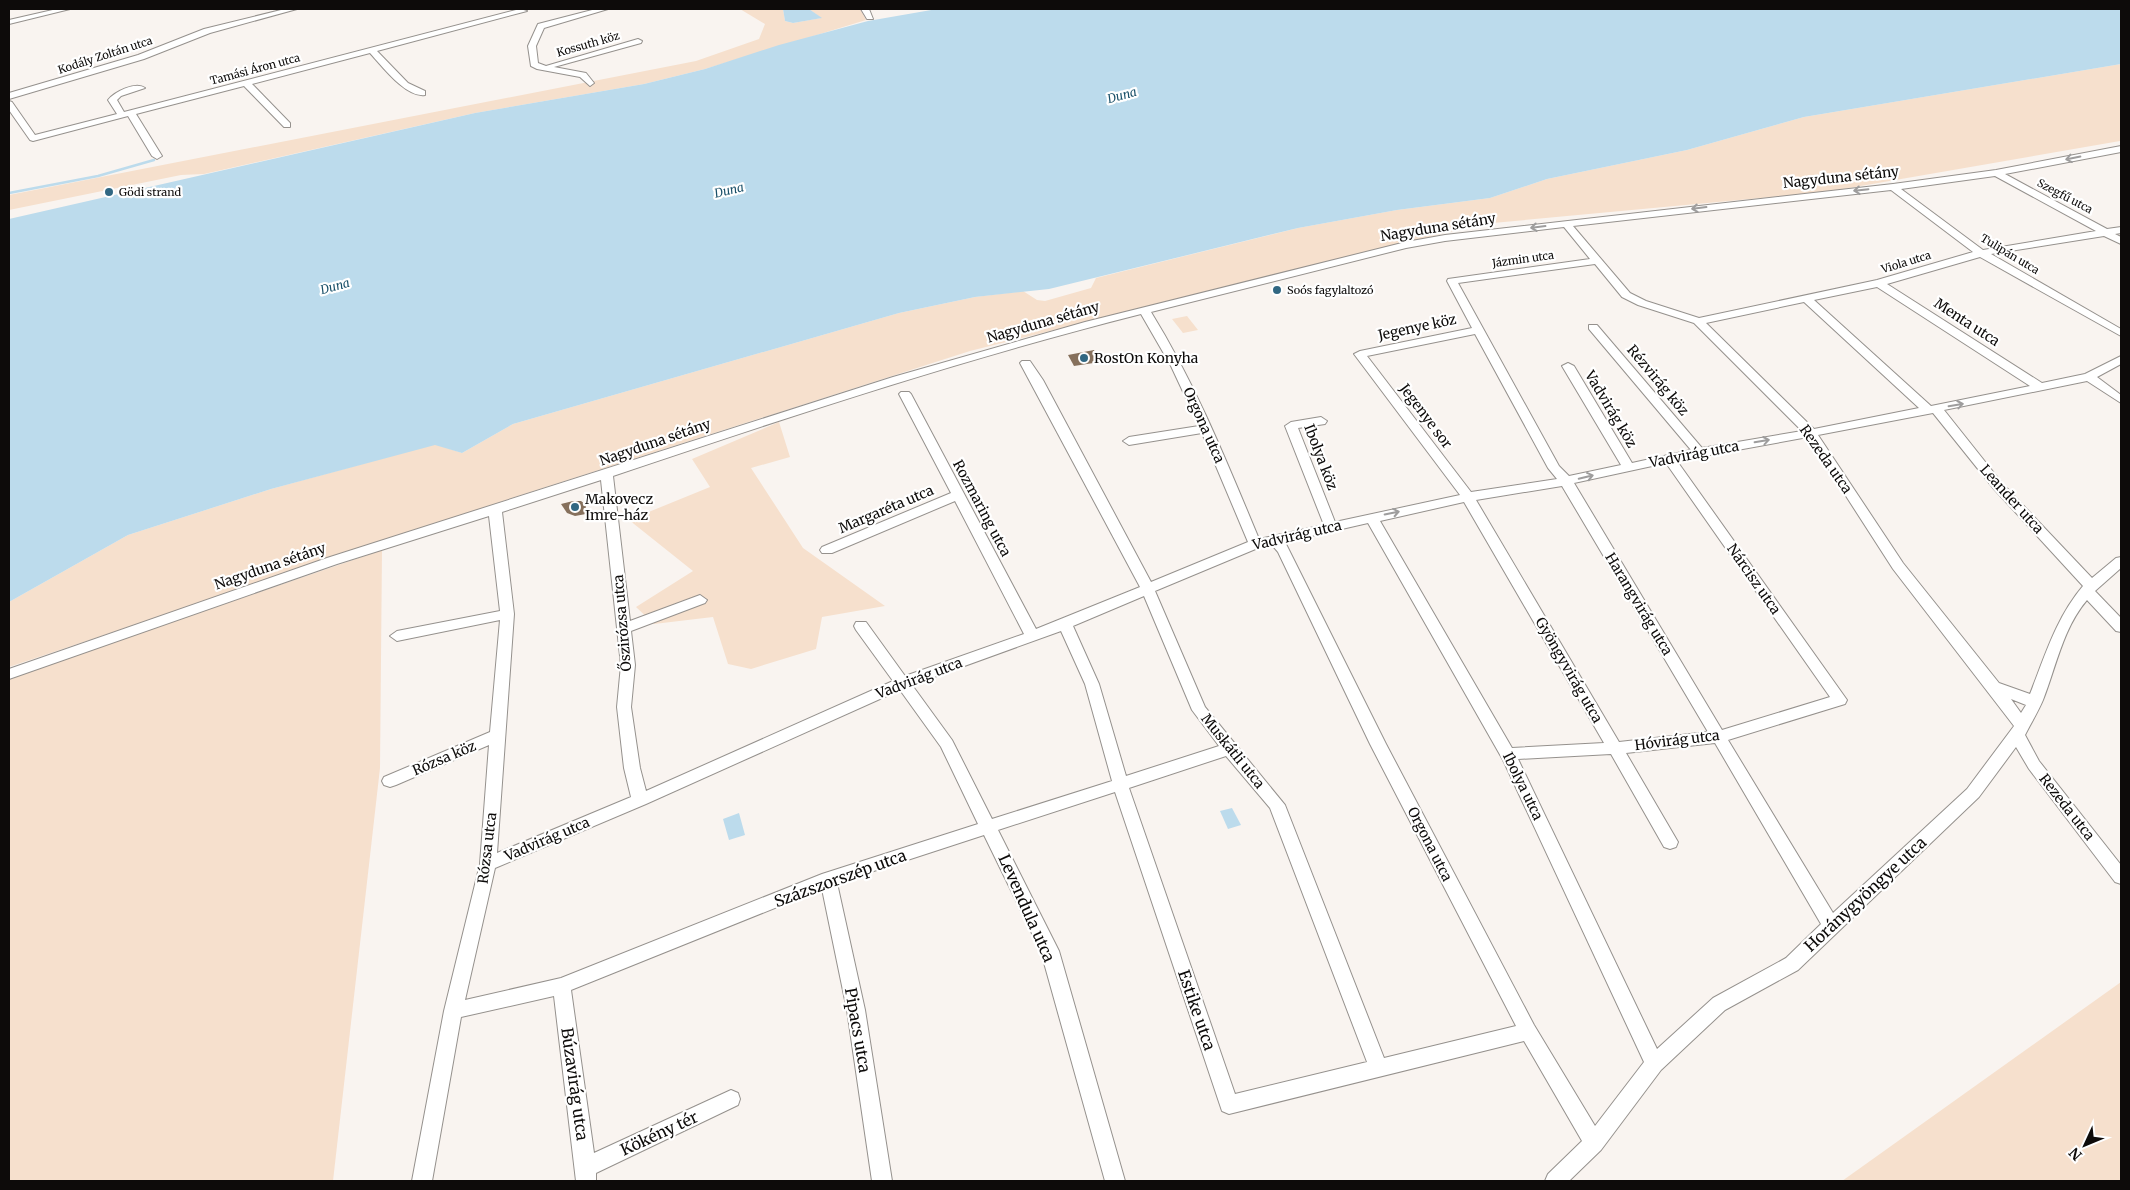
<svg xmlns="http://www.w3.org/2000/svg" width="2130" height="1190" font-family="Merriweather,serif">
  <rect width="100%" height="100%" fill="#f9f4f0"/>
  <g fill="#f6e0cd">
    <polygon points="740,9 783,9 785,21 793,23 821,18 809,9 860,9 866,20 705,69 644,84 475,113 204,174 181,175 9,210 9,195 696,61 759,39 765,24"/>
    <polygon points="2121,64 2120,141 1826,192 1482,224 970,351 512,498 9,667 9,602 128,535 271,489 435,444 462,453 513,424 899,313 975,297 1023,291 1037,300 1045,301 1091,288 1096,278 1298,228 1397,210 1490,198 1547,179 1687,150 1804,117"/>
    <polygon points="1187,316 1198,330 1183,333 1172,319"/>
    <polygon points="779,422 790,457 751,468 803,548 885,606 822,617 816,649 751,669 728,664 713,617 654,624 636,607 693,571 629,520 710,487 692,459"/>
    <polygon points="382,550 380,768 333,1181 9,1181 9,678"/>
    <polygon points="2121,982 2121,1181 1842,1181"/>
  </g>
  <g fill="#bcdbec">
    <polygon points="783,9 809,9 822,18 793,23 785,21"/>
    <polygon points="937,9 2121,9 2121,64 1804,117 1687,150 1547,179 1490,198 1397,210 1298,228 1049,289 975,297 899,313 513,424 462,453 435,445 271,489 128,535 9,602 9,219 475,113 644,84 705,69 779,45 868,21"/>
    <polygon points="1232,808 1241,825 1228,829 1220,811"/>
    <polygon points="739,813 745,835 729,840 723,819"/>
  </g>
  <g fill="none" stroke-linecap="round" stroke-linejoin="round">
    <polyline stroke="#bcdbec" stroke-width="2.5" points="9,193 98,176 154,160"/>
  </g>
  <g fill="#86705c">
    <polygon points="1094,350 1100,362 1074,366 1068,355"/>
    <polygon points="573,501 581,501 586,505 586,514 575,516 567,513 561,504"/>
  </g>
  <g fill="none" stroke-linecap="round" stroke-linejoin="round">
    <defs>
      <g id="street">
        <polygon points="57,9 70,9 9,24 9,20"/>
        <polygon points="285,9 297,9 210,33 144,59 9,99 9,93 138,55 204,29"/>
        <path d="M520 9 527 11 377 51 408 83 425 91V95C406 98 382 66 370 53L252 84 290 123V127H284L244 86 136 114 162 156 157 159 152 156 128 116 33 141 30 140 9 110V101L12 102 35 135 117 114 108 100C114 92 136 81 145 88L121 96 117 100 124 112Z"/>
        <polygon points="596,9 608,9 544,28 536,46 538,63 546,66 638,39 642,41 641,43 554,67 586,73 594,83 590,86 580,77 537,69 531,66 528,46 538,24"/>
        <polygon points="861,9 869,9 873,19 867,19"/>
        <path d="M2121 146V152L2005 174 2107 229 2121 227V233L2115 234 2121 237V244L2104 236 1991 254 2121 329V336L1980 257 1887 284 2042 383 2085 374 2121 356V364L2097 377 2121 395V403L2087 381 1944 410 2002 483 2092 578 2116 558 2121 557V568L2095 591 2121 618V632L2116 631 2087 600C2063 628 2056 667 2043 700 2038 712 2031 723 2025 735L2039 761 2121 865V884L2115 882 2029 769 2016 747 1979 797 1798 970 1725 1010 1661 1070 1601 1150 1569 1181H1545L1548 1174 1582 1141 1524 1041 1229 1114 1222 1111 1115 792 998 830 1059 951 1125 1181H1105L1041 952 984 835 837 883 865 1010 892 1181H872L847 1010 822 889 571 990 594 1153 731 1090 738 1093 740 1099 738 1105 596 1173V1181H576L554 996 461 1017 432 1181H412L444 1011 480 864 489 745 396 785 390 787 384 785 382 781 384 777 490 732 500 620 397 641 390 636 397 631 500 611 489 516 337 564 9 679V669L327 558 893 377 1085 322 1406 242 1445 235 1893 184 1996 170ZM1995 176 2096 231 1983 250 1901 189ZM1891 190 1973 252 1877 280 1699 318 1646 301 1630 293 1573 226ZM1564 227 1590 259 1448 279 1447 281 1472 328 1360 351 1354 354 1460 495 1335 522 1298 428 1325 424 1327 421 1321 417 1291 422 1285 426 1324 525 1259 539C1226 460 1196 385 1151 312L1406 248 1445 241ZM1595 264 1622 297 1638 305 1694 323 1802 431 1702 448 1597 325H1589V329L1691 450 1632 463 1574 366 1568 363 1562 366 1621 465 1569 476 1559 466 1458 283ZM1877 287 2030 386 1931 406 1814 300ZM1804 302 1919 408 1814 429 1706 323ZM1141 314 1171 366 1199 426 1129 437 1123 441 1129 445 1202 433 1248 542 1151 582 1043 380 1030 361H1022L1020 363 1140 587 1036 629 911 394 909 392H901L899 394 951 493 822 547 820 550 822 553H832L955 501 1024 634 905 676 866 622H856L854 626 856 630 893 681 646 791 640 768 631 707 635 665 631 631 705 603 707 600 700 595 630 621 613 476C788 417 963 359 1141 314ZM1475 334 1548 468 1557 479 1471 492 1367 356ZM1933 413 1994 489 2083 586C2056 618 2045 656 2030 694L1999 683 1903 563 1818 435ZM1808 437 1893 569 2014 726 1967 789 1833 913 1728 740 1845 704 1847 700 1677 461ZM1666 463 1830 697 1722 730 1574 483ZM601 480 621 665 617 707 624 768 631 797 497 853 514 614 502 512ZM1562 486 1708 732 1619 742 1476 500ZM1464 502 1604 743 1512 748 1380 521ZM1368 523 1503 760 1644 1062 1595 1126 1534 1025 1386 744 1285 542ZM1272 545 1278 552 1370 744 1516 1026 1384 1058 1285 805 1205 707 1155 591 1258 548ZM1144 596 1192 710 1219 746 1126 776 1099 684 1073 626ZM1061 631 1085 684 1112 781 992 819 952 740 912 685ZM900 690 941 747 978 824 822 874 561 978 465 1000 495 868 646 804ZM2011 699 2026 705 2021 713ZM1715 743 1821 924 1786 958 1713 998 1657 1049 1518 759 1611 754 1664 847 1670 849 1676 847 1678 842 1626 753ZM1226 756 1270 808 1367 1062 1235 1094 1129 788Z"/>
      </g>
    </defs>
    <use href="#street" stroke="#95918d" stroke-width="2"/>
    <use href="#street" fill="#fff" fill-rule="evenodd"/>
  </g>
  <defs><path id="oneway-shaft" d="M-6 0H5M1.5-3L5.5 0L1.5 3" fill="none" stroke-width="1.6" stroke-linecap="round" stroke-linejoin="round" transform="scale(1.25)"/></defs>
  <g stroke="#9e9d9d">
    <use href="#oneway-shaft" transform="translate(2073 158) rotate(169)"/>
    <use href="#oneway-shaft" transform="translate(1861 190) rotate(174)"/>
    <use href="#oneway-shaft" transform="translate(1699 208) rotate(173)"/>
    <use href="#oneway-shaft" transform="translate(1538 227) rotate(173)"/>
    <use href="#oneway-shaft" transform="translate(1956 405) rotate(-9)"/>
    <use href="#oneway-shaft" transform="translate(1762 441) rotate(-9)"/>
    <use href="#oneway-shaft" transform="translate(1586 477) rotate(-13)"/>
    <use href="#oneway-shaft" transform="translate(1392 513) rotate(-12)"/>
  </g>
  <g fill="#316782" stroke="#fff" stroke-width="2">
    <circle cx="109" cy="192" r="5"/>
    <circle cx="1277" cy="290" r="5"/>
    <circle cx="1084" cy="358" r="5"/>
    <circle cx="575" cy="507" r="5"/>
  </g>
  <g text-anchor="middle" dominant-baseline="central" stroke-width="4.5" stroke-linejoin="round" paint-order="stroke">
    <g font-size="11" fill="#0d0b0a" stroke="#fff">
      <text transform="translate(588 44) rotate(-16)">Kossuth köz</text>
      <text transform="translate(105 55) rotate(-18)">Kodály Zoltán utca</text>
      <text transform="translate(255 69) rotate(-15)">Tamási Áron utca</text>
      <text transform="translate(2065 196) rotate(28)">Szegfű utca</text>
      <text transform="translate(2010 254) rotate(31)">Tulipán utca</text>
      <text transform="translate(1523 259) rotate(-8)">Jázmin utca</text>
      <text transform="translate(1906 262) rotate(-17)">Viola utca</text>
    </g>
    <g font-size="11" fill="#0d0b0a" stroke="#fff" text-anchor="start">
      <text x="119" y="192">Gödi strand</text>
      <text x="1287" y="290">Soós fagylaltozó</text>
    </g>
    <g font-size="12" font-style="italic" fill="#184f68" stroke="#fff">
      <text transform="translate(1122 95) rotate(-15)">Duna</text>
      <text transform="translate(729 190) rotate(-13)">Duna</text>
      <text transform="translate(335 286) rotate(-15)">Duna</text>
    </g>
    <g font-size="14" fill="#0d0b0a" stroke="#fff">
      <text transform="translate(1841 177) rotate(-6)">Nagyduna sétány</text>
      <text transform="translate(1438 227) rotate(-9)">Nagyduna sétány</text>
      <text transform="translate(1043 322) rotate(-16)">Nagyduna sétány</text>
      <text transform="translate(1967 322) rotate(33)">Menta utca</text>
      <text transform="translate(1417 327) rotate(-12)">Jegenye köz</text>
      <text transform="translate(1658 380) rotate(50)">Rézvirág köz</text>
      <text transform="translate(1611 409) rotate(59)">Vadvirág köz</text>
      <text transform="translate(1426 416) rotate(53)">Jegenye sor</text>
      <text transform="translate(1204 425) rotate(66)">Orgona utca</text>
      <text transform="translate(655 442) rotate(-19)">Nagyduna sétány</text>
      <text transform="translate(1694 454) rotate(-11)">Vadvirág utca</text>
      <text transform="translate(1321 457) rotate(69)">Ibolya köz</text>
      <text transform="translate(1826 459) rotate(55)">Rezeda utca</text>
      <text transform="translate(2012 499) rotate(48)">Leander utca</text>
      <text transform="translate(982 508) rotate(62)">Rozmaring utca</text>
      <text transform="translate(886 509) rotate(-23)">Margaréta utca</text>
      <text transform="translate(1297 535) rotate(-13)">Vadvirág utca</text>
      <text transform="translate(270 566) rotate(-19)">Nagyduna sétány</text>
      <text transform="translate(1754 579) rotate(55)">Nárcisz utca</text>
      <text transform="translate(1639 604) rotate(59)">Harangvirág utca</text>
      <text transform="translate(622 623) rotate(-95)">Őszirózsa utca</text>
      <text transform="translate(1569 670) rotate(60)">Gyöngyvirág utca</text>
      <text transform="translate(919 678) rotate(-21)">Vadvirág utca</text>
      <text transform="translate(1677 740) rotate(-7)">Hóvirág utca</text>
      <text transform="translate(1233 751) rotate(51)">Muskátli utca</text>
      <text transform="translate(444 758) rotate(-23)">Rózsa köz</text>
      <text transform="translate(1523 786) rotate(64)">Ibolya utca</text>
      <text transform="translate(2067 807) rotate(52)">Rezeda utca</text>
      <text transform="translate(547 839) rotate(-23)">Vadvirág utca</text>
      <text transform="translate(1430 844) rotate(63)">Orgona utca</text>
      <text transform="translate(487 848) rotate(-83)">Rózsa utca</text>
    </g>
    <g font-size="14" fill="#0d0b0a" stroke="#fff" text-anchor="start">
      <text x="1094" y="358">RostOn Konyha</text>
      <text x="585" y="499">Makovecz<tspan x="585" dy="16">Imre-ház</tspan></text>
    </g>
    <g font-size="16" fill="#0d0b0a" stroke="#fff">
      <text transform="translate(840 878) rotate(-20)">Százszorszép utca</text>
      <text transform="translate(1865 894) rotate(-43)">Horánygyöngye utca</text>
      <text transform="translate(1027 908) rotate(66)">Levendula utca</text>
      <text transform="translate(1197 1010) rotate(71)">Estike utca</text>
      <text transform="translate(858 1030) rotate(80)">Pipacs utca</text>
      <text transform="translate(575 1084) rotate(82)">Búzavirág utca</text>
      <text transform="translate(659 1133) rotate(-25)">Kökény tér</text>
    </g>
  </g>
  <rect width="2130" height="1190" fill="none" stroke="#0d0b0a" stroke-width="20"/>
  <g transform="translate(2085 1145) rotate(226)" stroke="#ffffff" stroke-width="4" paint-order="stroke">
  <path d="M0-4L9 19L0 12L-9 19Z" fill="#0d0b0a"/>
  <text y="-8" font-size="14" font-weight="bold" text-anchor="middle" fill="#0d0b0a">N</text>
  </g>
</svg>
